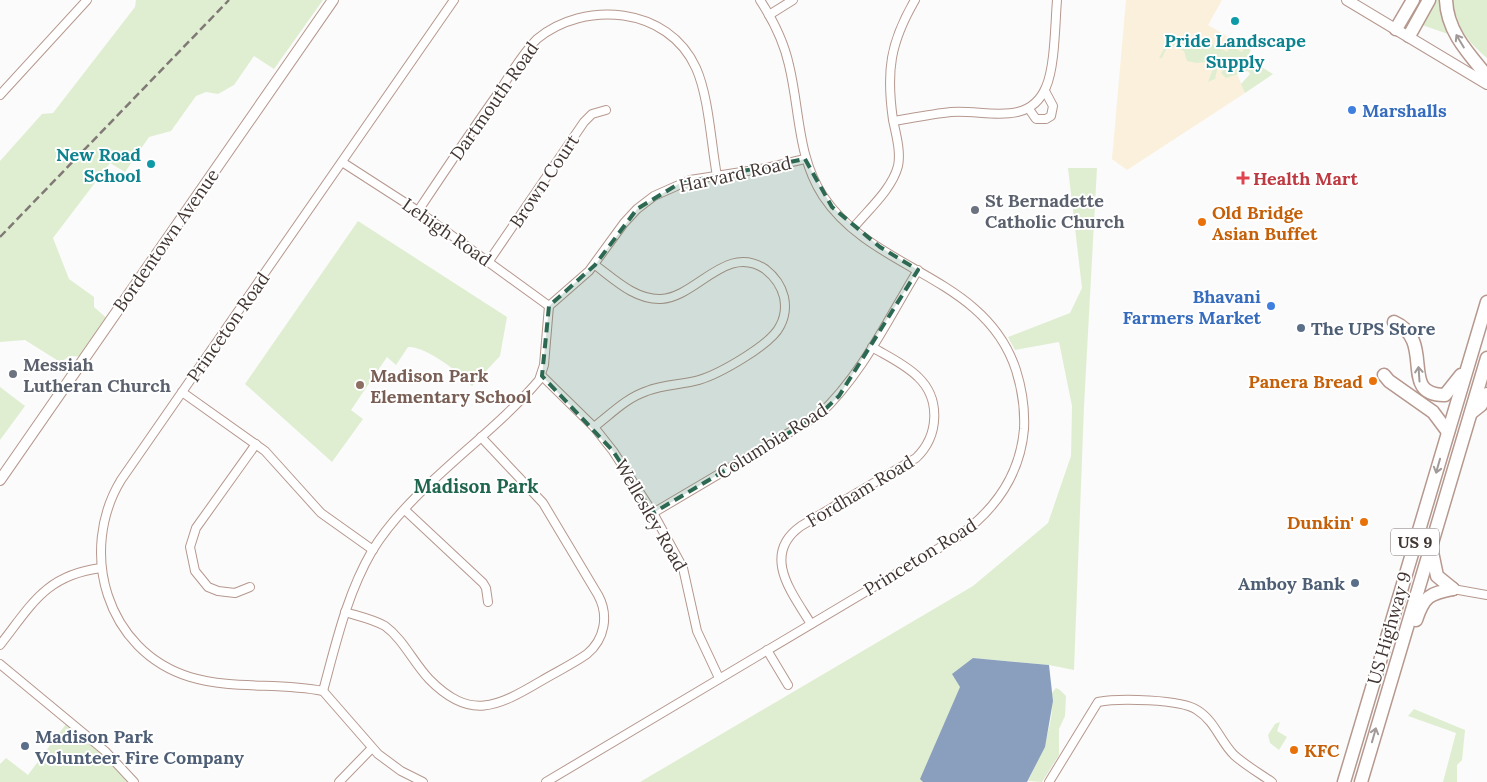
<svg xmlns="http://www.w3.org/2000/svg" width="1487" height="782" font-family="Lora,serif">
  <rect width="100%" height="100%" fill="#fbfbfb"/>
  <polygon fill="#fbf0db" points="1126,0 1222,0 1208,25 1245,47 1234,67 1245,93 1127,170 1112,159"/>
  <g fill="#dfeed1">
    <polygon points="136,0 323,0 274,69 254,56 234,85 218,94 206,92 196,96 171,131 149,137 125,172 110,163 53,238 69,279 94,297 94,307 110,321 85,357 71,356 60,362 25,340 0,342 0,161 42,114 53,113 135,7"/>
    <polygon points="1435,0 1442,0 1442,10 1448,34 1422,25"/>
    <path d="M1452 0H1487V58C1464 38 1459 30 1452 0Z"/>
    <polygon points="1172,34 1189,44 1195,35 1227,52 1231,46 1242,52 1245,47 1251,50 1244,63 1256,70 1260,66 1273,74 1245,93 1241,84 1250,74 1248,71 1226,78 1221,73 1225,68 1221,65 1218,66 1215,79 1208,82 1214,66 1211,61 1197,63 1187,61 1184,51 1170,45 1167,47 1162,58 1159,58"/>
    <polygon points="1068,168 1097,168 1084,406 1074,670 1049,665 973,658 921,778 923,782 640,782 973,586 1048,523 1071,456 1072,406 1059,342 1015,350 1008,337 1070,313 1082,288"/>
    <path d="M358 221 507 317 500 356 472 386C460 373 426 346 408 347L396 365 387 357 351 410 363 419 332 462 245 384Z"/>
    <polygon points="0,387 25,406 0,440"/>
    <path d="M1056 688 1060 690 1066 696 1065 716 1059 729V755L1042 782 1028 781C1041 754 1055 724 1052 693Z"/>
    <polygon points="1414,709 1465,730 1462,760 1457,765 1457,782 1443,782 1456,733 1408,716"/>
    <polygon points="69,720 134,782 0,782 0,764 6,758 28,775"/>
    <polygon points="1280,722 1277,731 1287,737 1279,750 1270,743 1268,735 1275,724"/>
  </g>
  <polygon fill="#8a9fbd" points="973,658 1049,665 1053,701 1045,747 1027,782 923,782 920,779 960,687 952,674"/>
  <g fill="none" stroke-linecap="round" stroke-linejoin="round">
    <defs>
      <g id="minor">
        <polyline points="769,15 793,0"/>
        <polyline points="0,95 87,0"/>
        <polyline points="1029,109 1036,119 1046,119 1051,116 1053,106 1045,91"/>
        <path d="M894 121C912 118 932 114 951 112 984 109 1029 128 1046 87 1055 67 1055 24 1057 0"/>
        <polyline points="342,162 418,211 549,306"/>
        <path d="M418 211C444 172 470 133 497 95 509 77 521 55 537 39 584 0 668 6 696 68 709 97 711 144 717 176"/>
        <path d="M854 227C869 209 892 189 898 166 901 152 896 134 893 120 886 71 890 43 915 0"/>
        <polyline points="489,261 584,122 592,114 606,110"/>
        <polyline points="542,376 594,427 613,451 653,513 683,568 697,631 719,678"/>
        <polyline points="182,392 265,451 321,513 373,550"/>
        <path d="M594 427C611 414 626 398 647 391 664 384 682 385 699 380 719 374 771 345 780 326 785 317 786 307 784 297 781 285 774 276 765 269 726 243 697 297 661 299 635 300 614 279 595 265"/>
        <polyline points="405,510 483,583 486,588 488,602"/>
        <path d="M653 513 819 415C862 375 888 319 918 270"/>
        <polyline points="250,587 235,593 218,591 208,587 195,571 190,547 196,528 256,444"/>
        <polyline points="1453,589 1487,595"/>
        <path d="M345 612C358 616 373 619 385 626 403 639 413 662 429 679 470 721 497 707 541 681 556 672 573 664 587 654 605 639 609 615 598 595L543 503 481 437"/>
        <path d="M811 624C793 594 760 555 801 526L916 458C939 436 941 399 918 377 905 364 887 356 872 347"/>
        <path d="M0 645C32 604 46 575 101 568"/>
        <polyline points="767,650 788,685"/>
        <polyline points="0,664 105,751 134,782"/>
        <path d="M323 691C336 643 347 594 372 551 411 487 490 438 539 380L544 365 549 306 589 271 624 223 637 209 654 196 690 180 761 169 805 159"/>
        <polyline points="339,782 372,748"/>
        <path d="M423 782 401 771 378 754 323 691C279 682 233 690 190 677 106 651 78 551 121 480L454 0"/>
        <path d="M546 782 956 538C993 512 1020 476 1024 429 1025 409 1022 389 1016 370 985 275 873 272 823 196 797 156 800 110 789 65 784 42 773 20 760 0"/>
        <path d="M1049 782 1098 702C1118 698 1181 699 1197 710 1215 721 1220 741 1234 755 1245 765 1259 773 1272 782"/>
      </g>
      <g id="tertiary">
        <polyline points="1347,0 1487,84"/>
        <polyline points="0,480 333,0"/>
      </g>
      <g id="trunk">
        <path d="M1446 0C1447 31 1468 53 1487 76"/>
        <polyline points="1396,29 1413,0"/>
        <polyline points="1409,36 1429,0"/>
        <path d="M1394 322C1437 341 1397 396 1445 395L1461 375"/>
        <polyline points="1384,375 1389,381 1433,412 1448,432"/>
        <polyline points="1471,413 1481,405 1487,394"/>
        <polyline points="1431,547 1437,576 1453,589"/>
        <path d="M1416 620C1424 596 1429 594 1453 589"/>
        <polyline points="1344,782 1487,302"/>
        <polyline points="1361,782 1487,358"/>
      </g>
    </defs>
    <use href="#minor" stroke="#b6988e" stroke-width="10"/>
    <use href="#tertiary" stroke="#b6988e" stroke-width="12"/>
    <use href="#trunk" stroke="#b6988e" stroke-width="15"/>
    <use href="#minor" stroke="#fff" stroke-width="8"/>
    <use href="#tertiary" stroke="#fff" stroke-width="10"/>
    <use href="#trunk" stroke="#fff" stroke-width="12"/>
    <polyline stroke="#817976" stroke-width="2.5" stroke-dasharray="8 4" stroke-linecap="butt" points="0,237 229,0"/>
  </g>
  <defs><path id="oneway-shaft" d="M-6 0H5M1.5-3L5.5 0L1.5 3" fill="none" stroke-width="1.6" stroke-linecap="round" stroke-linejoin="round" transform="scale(1.25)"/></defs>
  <g stroke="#a09a98">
    <use href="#oneway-shaft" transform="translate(1460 41) rotate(-121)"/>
    <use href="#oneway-shaft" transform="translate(1419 374) rotate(-94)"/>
    <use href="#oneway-shaft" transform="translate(1438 466) rotate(106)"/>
    <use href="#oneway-shaft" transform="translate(1374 735) rotate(-74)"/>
  </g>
  <path fill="#2d6852" fill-opacity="0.2" stroke="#2d6852" stroke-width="4" stroke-dasharray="10 6" stroke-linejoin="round" d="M805 159 832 207 880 247 918 270 839 396 819 415 653 513 613 451 542 376 549 306 595 265 637 209 680 183Z"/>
  <g fill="#0f9aa8" stroke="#fff" stroke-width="2">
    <circle cx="1235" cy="21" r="5"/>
    <circle cx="151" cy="164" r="5"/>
  </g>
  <g fill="#3f7fe0" stroke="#fff" stroke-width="2">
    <circle cx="1352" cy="110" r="5"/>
    <circle cx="1271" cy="306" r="5"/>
  </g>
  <path fill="#e0444e" stroke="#fff" stroke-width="2" d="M1240.5 170.5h5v5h5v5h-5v5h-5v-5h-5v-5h5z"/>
  <g fill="#6b7280" stroke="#fff" stroke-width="2">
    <circle cx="975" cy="210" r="5"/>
    <circle cx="13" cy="374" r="5"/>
  </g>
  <g fill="#e8710a" stroke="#fff" stroke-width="2">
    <circle cx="1202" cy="222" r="5"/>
    <circle cx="1373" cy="381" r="5"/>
    <circle cx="1364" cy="522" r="5"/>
    <circle cx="1294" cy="750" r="5"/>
  </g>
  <g fill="#5c6f8a" stroke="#fff" stroke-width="2">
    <circle cx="1301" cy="328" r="5"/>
    <circle cx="1355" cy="583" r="5"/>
    <circle cx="25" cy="746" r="5"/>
  </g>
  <circle fill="#8d6e63" stroke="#fff" stroke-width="2" cx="360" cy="385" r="5"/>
  <g text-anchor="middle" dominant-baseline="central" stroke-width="4" stroke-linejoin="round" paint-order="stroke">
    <rect fill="#fff" stroke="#7b7270" stroke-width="1" x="1391" y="528.5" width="48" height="27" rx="4"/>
    <g font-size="16" font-weight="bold" fill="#423632">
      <text x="1415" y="542">US 9</text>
    </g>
    <g font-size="18" font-weight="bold" fill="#0d838f" stroke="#fff">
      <text x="1235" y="40">Pride Landscape<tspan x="1235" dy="21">Supply</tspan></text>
      <text x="141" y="154" text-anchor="end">New Road<tspan x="141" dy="21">School</tspan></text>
    </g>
    <g font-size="18" fill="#423632" stroke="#fff">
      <text transform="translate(494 101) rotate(-55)">Dartmouth Road</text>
      <text transform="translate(735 174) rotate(-12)">Harvard Road</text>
      <text transform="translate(544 181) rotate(-56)">Brown Court</text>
      <text transform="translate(447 232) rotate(35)">Lehigh Road</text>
      <text transform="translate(166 240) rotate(-55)">Bordentown Avenue</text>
      <text transform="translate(228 327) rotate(-55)">Princeton Road</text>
      <text transform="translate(772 441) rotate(-32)">Columbia Road</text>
      <text transform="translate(860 491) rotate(-31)">Fordham Road</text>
      <text transform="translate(651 515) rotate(60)">Wellesley Road</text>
      <text transform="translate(920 557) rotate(-32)">Princeton Road</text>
      <text transform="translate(1389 628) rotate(-74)">US Highway 9</text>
    </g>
    <g font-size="18" font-weight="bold" fill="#366cbe" stroke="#fff" text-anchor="start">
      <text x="1362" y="110">Marshalls</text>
      <text x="1261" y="296" text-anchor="end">Bhavani<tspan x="1261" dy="21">Farmers Market</tspan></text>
    </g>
    <g font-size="18" font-weight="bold" fill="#be3a42" stroke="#fff" text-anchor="start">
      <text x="1253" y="178">Health Mart</text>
    </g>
    <g font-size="18" font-weight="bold" fill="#5b616d" stroke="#fff" text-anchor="start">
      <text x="985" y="200">St Bernadette<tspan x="985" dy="21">Catholic Church</tspan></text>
      <text x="23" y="364">Messiah<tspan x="23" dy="21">Lutheran Church</tspan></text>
    </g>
    <g font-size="18" font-weight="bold" fill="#c56008" stroke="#fff" text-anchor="start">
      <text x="1212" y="212">Old Bridge<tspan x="1212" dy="21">Asian Buffet</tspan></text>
      <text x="1363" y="381" text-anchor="end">Panera Bread</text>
      <text x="1354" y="522" text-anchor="end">Dunkin'</text>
      <text x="1304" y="750">KFC</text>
    </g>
    <g font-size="18" font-weight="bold" fill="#4e5e75" stroke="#fff" text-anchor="start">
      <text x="1311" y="328">The UPS Store</text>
      <text x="1345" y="583" text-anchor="end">Amboy Bank</text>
      <text x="35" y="736">Madison Park<tspan x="35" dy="21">Volunteer Fire Company</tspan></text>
    </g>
    <g font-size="18" font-weight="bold" fill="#785e54" stroke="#fff" text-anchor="start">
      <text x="370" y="375">Madison Park<tspan x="370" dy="21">Elementary School</tspan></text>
    </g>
    <g font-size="19" font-weight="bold" fill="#20654d" stroke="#fff">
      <text x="476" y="486">Madison Park</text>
    </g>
  </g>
</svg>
